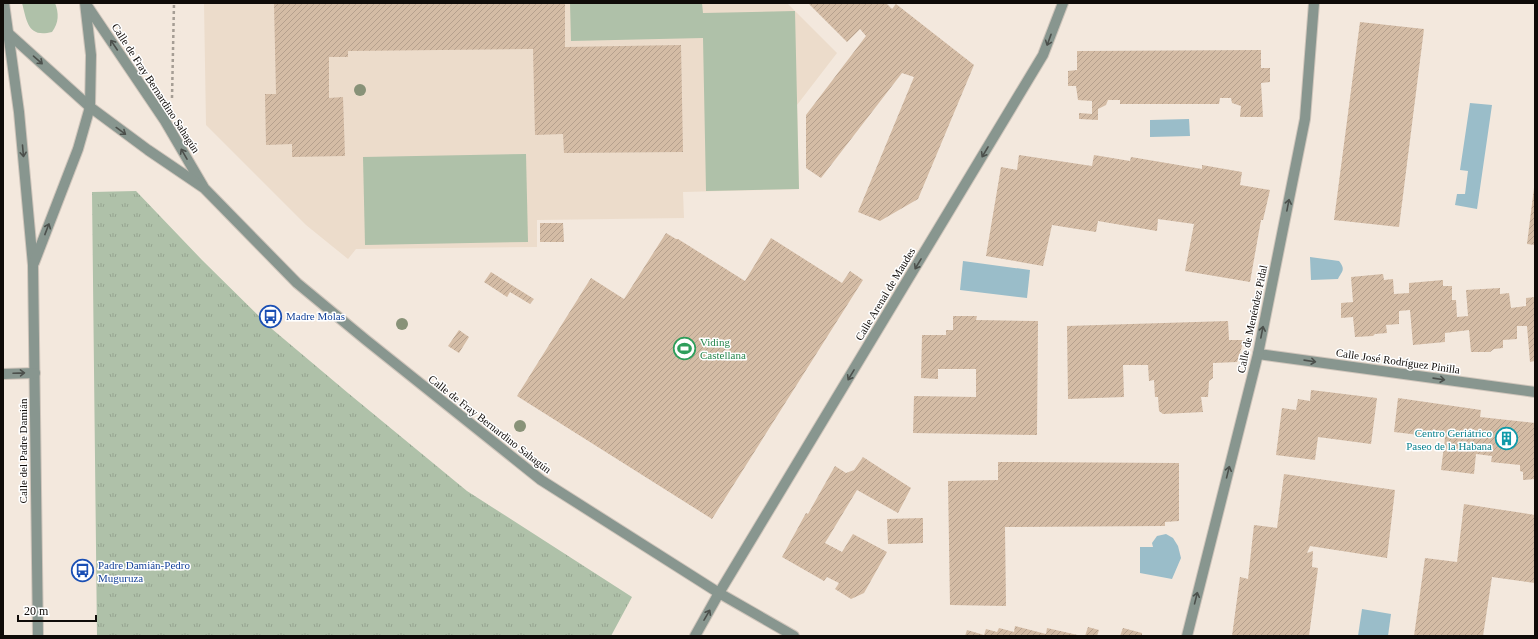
<svg xmlns="http://www.w3.org/2000/svg" width="1538" height="639" font-family="Georgia,serif">
  <defs>
    <pattern id="grass-tufts" width="24" height="20" patternUnits="userSpaceOnUse"><rect width="24" height="20" fill="#afc1a9"/><path d="M3 7l-1-3M5 7V3M7 7l1-3M15 17l-1-3M17 17v-4M19 17l1-3" fill="none" stroke="#95a490"/></pattern>
    <pattern id="building-hatch" width="6" height="6" patternUnits="userSpaceOnUse"><rect width="6" height="6" fill="#d4bca5"/><path d="M-1 1l2-2M0 6l6-6M5 7l2-2" fill="none" stroke="#b5a08d"/></pattern>
  </defs>
  <rect width="100%" height="100%" fill="#f3e8dd"/>
  <polygon fill="#ecdccb" points="204,3 787,3 837,53 797,105 799,189 683,192 684,218 537,220 537,247 356,249 348,259 306,225 206,125"/>
  <polygon fill="url(#grass-tufts)" points="136,191 202,260 272,329 348,393 467,491 632,597 611,636 97,636 92,192"/>
  <g fill="#afc1a9">
    <path d="M22 3H55C59 13 59 23 52 32 28 38 27 22 22 3Z"/>
    <polygon points="570,3 702,3 703,13 795,11 799,189 706,191 703,38 571,41"/>
    <polygon points="526,154 528,242 365,245 363,157"/>
  </g>
  <g fill="#9abdc9">
    <polygon points="1470,103 1492,105 1477,209 1455,205 1457,194 1465,194 1468,171 1460,170"/>
    <polygon points="1189,119 1190,136 1150,137 1150,120"/>
    <path d="M1310 257 1339 261C1346 270 1342 271 1338 279L1311 280Z"/>
    <polygon points="963,261 1030,270 1027,298 960,290"/>
    <polygon points="1166,534 1173,538 1178,546 1181,558 1172,579 1140,573 1140,547 1153,547 1152,543 1157,536"/>
    <polygon points="1362,609 1391,614 1388,636 1358,636"/>
  </g>
  <g fill="url(#building-hatch)">
    <polygon points="274,3 565,3 565,47 681,45 683,152 564,153 563,134 535,135 533,49 348,51 348,57 329,57 329,98 343,97 345,156 292,157 292,144 266,145 265,94 276,94"/>
    <polygon points="808,3 886,3 892,9 896,4 974,65 918,199 880,221 858,212 914,77 902,73 821,178 806,168 806,115 866,36 860,29 847,42"/>
    <polygon points="1360,22 1424,29 1399,227 1334,220"/>
    <polygon points="1261,50 1261,68 1270,68 1270,82 1261,83 1263,117 1240,117 1241,106 1232,103 1231,98 1220,98 1219,104 1120,104 1120,100 1108,100 1106,105 1098,109 1098,120 1079,119 1079,113 1092,114 1092,101 1078,100 1076,86 1068,86 1068,71 1077,70 1077,51"/>
    <polygon points="1019,155 1092,166 1094,155 1130,161 1131,157 1202,169 1202,165 1242,172 1240,185 1270,190 1263,220 1261,220 1250,282 1185,271 1194,224 1158,219 1157,231 1098,221 1096,232 1052,225 1043,266 986,256 1001,167 1017,170"/>
    <polygon points="1534,188 1535,188 1535,245 1527,244"/>
    <polygon points="540,223 563,223 564,242 540,242"/>
    <polygon points="666,233 676,239 678,239 745,281 771,238 842,283 850,271 863,280 712,519 517,396 591,278 624,299"/>
    <polygon points="491,272 534,299 530,304 510,292 507,297 484,282"/>
    <polygon points="1383,274 1384,280 1393,279 1394,294 1409,293 1409,283 1443,280 1443,286 1452,286 1452,300 1456,300 1457,317 1468,316 1466,290 1500,288 1500,294 1509,293 1511,308 1526,306 1526,298 1535,297 1535,361 1530,362 1527,326 1517,326 1517,339 1503,340 1503,348 1494,349 1490,352 1471,352 1469,330 1445,333 1445,342 1413,345 1410,310 1399,311 1399,324 1386,325 1387,333 1375,334 1373,336 1355,337 1353,317 1341,318 1341,303 1353,302 1351,277"/>
    <polygon points="953,316 977,316 976,320 1038,321 1037,435 913,433 914,396 976,397 976,369 938,369 938,379 921,378 922,335 946,335 946,330 953,330"/>
    <polygon points="1228,321 1229,340 1244,340 1237,362 1213,363 1213,378 1209,381 1208,397 1201,397 1203,412 1163,414 1159,411 1158,397 1155,397 1154,380 1149,381 1148,365 1123,365 1124,397 1068,399 1067,326"/>
    <polygon points="459,330 469,337 459,353 448,346"/>
    <polygon points="1311,390 1377,398 1371,444 1318,437 1315,460 1276,455 1282,408 1296,410 1298,399 1310,401"/>
    <polygon points="1398,398 1481,410 1480,417 1535,423 1535,479 1523,480 1523,472 1520,471 1520,465 1491,462 1492,456 1476,454 1474,474 1441,470 1445,438 1394,432"/>
    <polygon points="863,457 911,488 898,513 857,490 825,543 842,552 853,534 887,552 864,593 851,599 835,589 839,583 827,577 824,581 782,557 806,513 808,514 835,466 846,473 854,470"/>
    <polygon points="998,462 1179,463 1179,521 1165,522 1165,526 1005,527 1006,606 950,605 948,481 998,480"/>
    <polygon points="1284,474 1395,490 1387,558 1310,546 1307,553 1313,551 1312,567 1318,568 1309,636 1232,636 1240,577 1248,579 1254,525 1277,528"/>
    <polygon points="1464,504 1535,515 1535,583 1492,577 1483,636 1414,636 1425,558 1457,562"/>
    <polygon points="923,518 923,543 888,544 887,519"/>
    <polygon points="1015,626 1046,634 1047,628 1082,636 965,636 967,630 984,635 986,629 997,632 999,628 1014,632"/>
    <polygon points="1088,627 1099,630 1097,636 1085,636"/>
    <polygon points="1123,628 1142,633 1142,636 1120,636"/>
  </g>
  <g fill="none" stroke-linecap="round" stroke-linejoin="round">
    <defs>
      <g id="minor">
        <polyline points="4,3 19,112 33,265 38,636"/>
        <polyline points="86,4 165,121 203,186"/>
        <polyline points="9,34 90,107 148,150 204,188 297,283 366,340 541,480 719,593 794,636"/>
        <polyline points="34,263 78,149 90,107 91,55 85,3"/>
        <polyline points="1258,354 1535,392"/>
        <polyline points="3,374 35,373"/>
        <polyline points="695,636 719,593 1043,55 1063,3"/>
        <polyline points="1187,636 1258,354 1305,119 1314,3"/>
      </g>
    </defs>
    <use href="#minor" stroke="#cfc5bb" stroke-width="12"/>
    <polyline stroke="#a59d94" stroke-width="2.5" stroke-dasharray="3 3" stroke-linecap="butt" points="172,98 174,3"/>
    <use href="#minor" stroke="#88968f" stroke-width="10"/>
  </g>
  <g fill="#889278">
    <circle cx="360" cy="90" r="6"/>
    <circle cx="402" cy="324" r="6"/>
    <circle cx="520" cy="426" r="6"/>
  </g>
  <defs><path id="oneway-shaft" d="M-6 0H5M1.5-3L5.5 0L1.5 3" fill="none" stroke-width="1.6" stroke-linecap="round" stroke-linejoin="round"/></defs>
  <g stroke="#4c504c">
    <use href="#oneway-shaft" transform="translate(1049 40) rotate(110)"/>
    <use href="#oneway-shaft" transform="translate(114 45) rotate(-124)"/>
    <use href="#oneway-shaft" transform="translate(38 60) rotate(41)"/>
    <use href="#oneway-shaft" transform="translate(121 131) rotate(36)"/>
    <use href="#oneway-shaft" transform="translate(23 151) rotate(85)"/>
    <use href="#oneway-shaft" transform="translate(985 152) rotate(121)"/>
    <use href="#oneway-shaft" transform="translate(184 154) rotate(-120)"/>
    <use href="#oneway-shaft" transform="translate(1288 205) rotate(-79)"/>
    <use href="#oneway-shaft" transform="translate(47 229) rotate(-69)"/>
    <use href="#oneway-shaft" transform="translate(918 264) rotate(121)"/>
    <use href="#oneway-shaft" transform="translate(1262 332) rotate(-79)"/>
    <use href="#oneway-shaft" transform="translate(1310 361) rotate(8)"/>
    <use href="#oneway-shaft" transform="translate(19 373) rotate(-2)"/>
    <use href="#oneway-shaft" transform="translate(851 375) rotate(121)"/>
    <use href="#oneway-shaft" transform="translate(1439 379) rotate(8)"/>
    <use href="#oneway-shaft" transform="translate(1228 472) rotate(-76)"/>
    <use href="#oneway-shaft" transform="translate(1196 598) rotate(-76)"/>
    <use href="#oneway-shaft" transform="translate(707 615) rotate(-60)"/>
  </g>
  <defs>
    <symbol id="bus-ring" viewBox="-11 -11 22 22"><circle r="9.5" fill="#fff" stroke="#1a4fb4" stroke-width="1.5"/><path d="M-5-6H5V4H4V6H2V4H-2V6H-4V4H-5ZM-3.5-4V0h7V-4ZM-3.5 1.2v1.5H-2V1.2ZM2 1.2v1.5H3.5V1.2Z" fill="#1a4fb4"/></symbol>
    <symbol id="stadium-ring" viewBox="-11 -11 22 22"><circle r="9.5" fill="#fff" stroke="#2e9e5b" stroke-width="1.5"/><path d="M0-5a6.5 5 0 1 0 0 10a6.5 5 0 1 0 0-10ZM-3.5-1.8h7v3.6h-7Z" fill="#2e9e5b"/></symbol>
    <symbol id="building-ring" viewBox="-11 -11 22 22"><circle r="9.5" fill="#fff" stroke="#0f9aa8" stroke-width="1.5"/><path d="M-4-6H4V6H1V3H-1V6H-4ZM-2.5-4.3h1.7v1.8h-1.7ZM.8-4.3h1.7v1.8H.8ZM-2.5-1h1.7V.8h-1.7ZM.8-1h1.7V.8H.8Z" fill="#0f9aa8"/></symbol>
  </defs>
  <g fill-rule="evenodd">
    <use href="#bus-ring" x="258" y="304" width="25" height="25"/>
    <use href="#stadium-ring" x="672" y="336" width="25" height="25"/>
    <use href="#building-ring" x="1494" y="426" width="25" height="25"/>
    <use href="#bus-ring" x="70" y="558" width="25" height="25"/>
  </g>
  <g text-anchor="middle" dominant-baseline="central" stroke-width="3" stroke-linejoin="round" paint-order="stroke">
    <g font-size="11" fill="#0f0b08" stroke="#fff">
      <text transform="translate(156 88) rotate(57)">Calle de Fray Bernardino Sahagún</text>
      <text transform="translate(885 294) rotate(-59)">Calle Arenal de Maudes</text>
      <text transform="translate(1252 319) rotate(-78)">Calle de Menéndez Pidal</text>
      <text transform="translate(1398 361) rotate(8)">Calle José Rodríguez Pinilla</text>
      <text transform="translate(490 424) rotate(38)">Calle de Fray Bernardino Sahagún</text>
      <text transform="translate(23 451) rotate(-90)">Calle del Padre Damián</text>
    </g>
    <g font-size="11" fill="#164399" stroke="#fff" text-anchor="start">
      <text x="286" y="316">Madre Molas</text>
      <text x="98" y="565">Padre Damián-Pedro<tspan x="98" dy="13">Muguruza</tspan></text>
    </g>
    <g font-size="11" fill="#27864d" stroke="#fff" text-anchor="start">
      <text x="700" y="342">Viding<tspan x="700" dy="13">Castellana</tspan></text>
    </g>
    <g font-size="11" fill="#0d838f" stroke="#fff" text-anchor="end">
      <text x="1492" y="433">Centro Geriátrico<tspan x="1492" dy="13">Paseo de la Habana</tspan></text>
    </g>
  </g>
  <rect width="1538" height="639" fill="none" stroke="#0f0b08" stroke-width="8"/>
  <path d="M18 615v6h78v-6" fill="none" stroke="#0f0b08" stroke-width="2"/>
  <text x="24" y="615" font-size="12" fill="#0f0b08" stroke="#ffffff" stroke-width="3" paint-order="stroke">20 m</text>
</svg>
